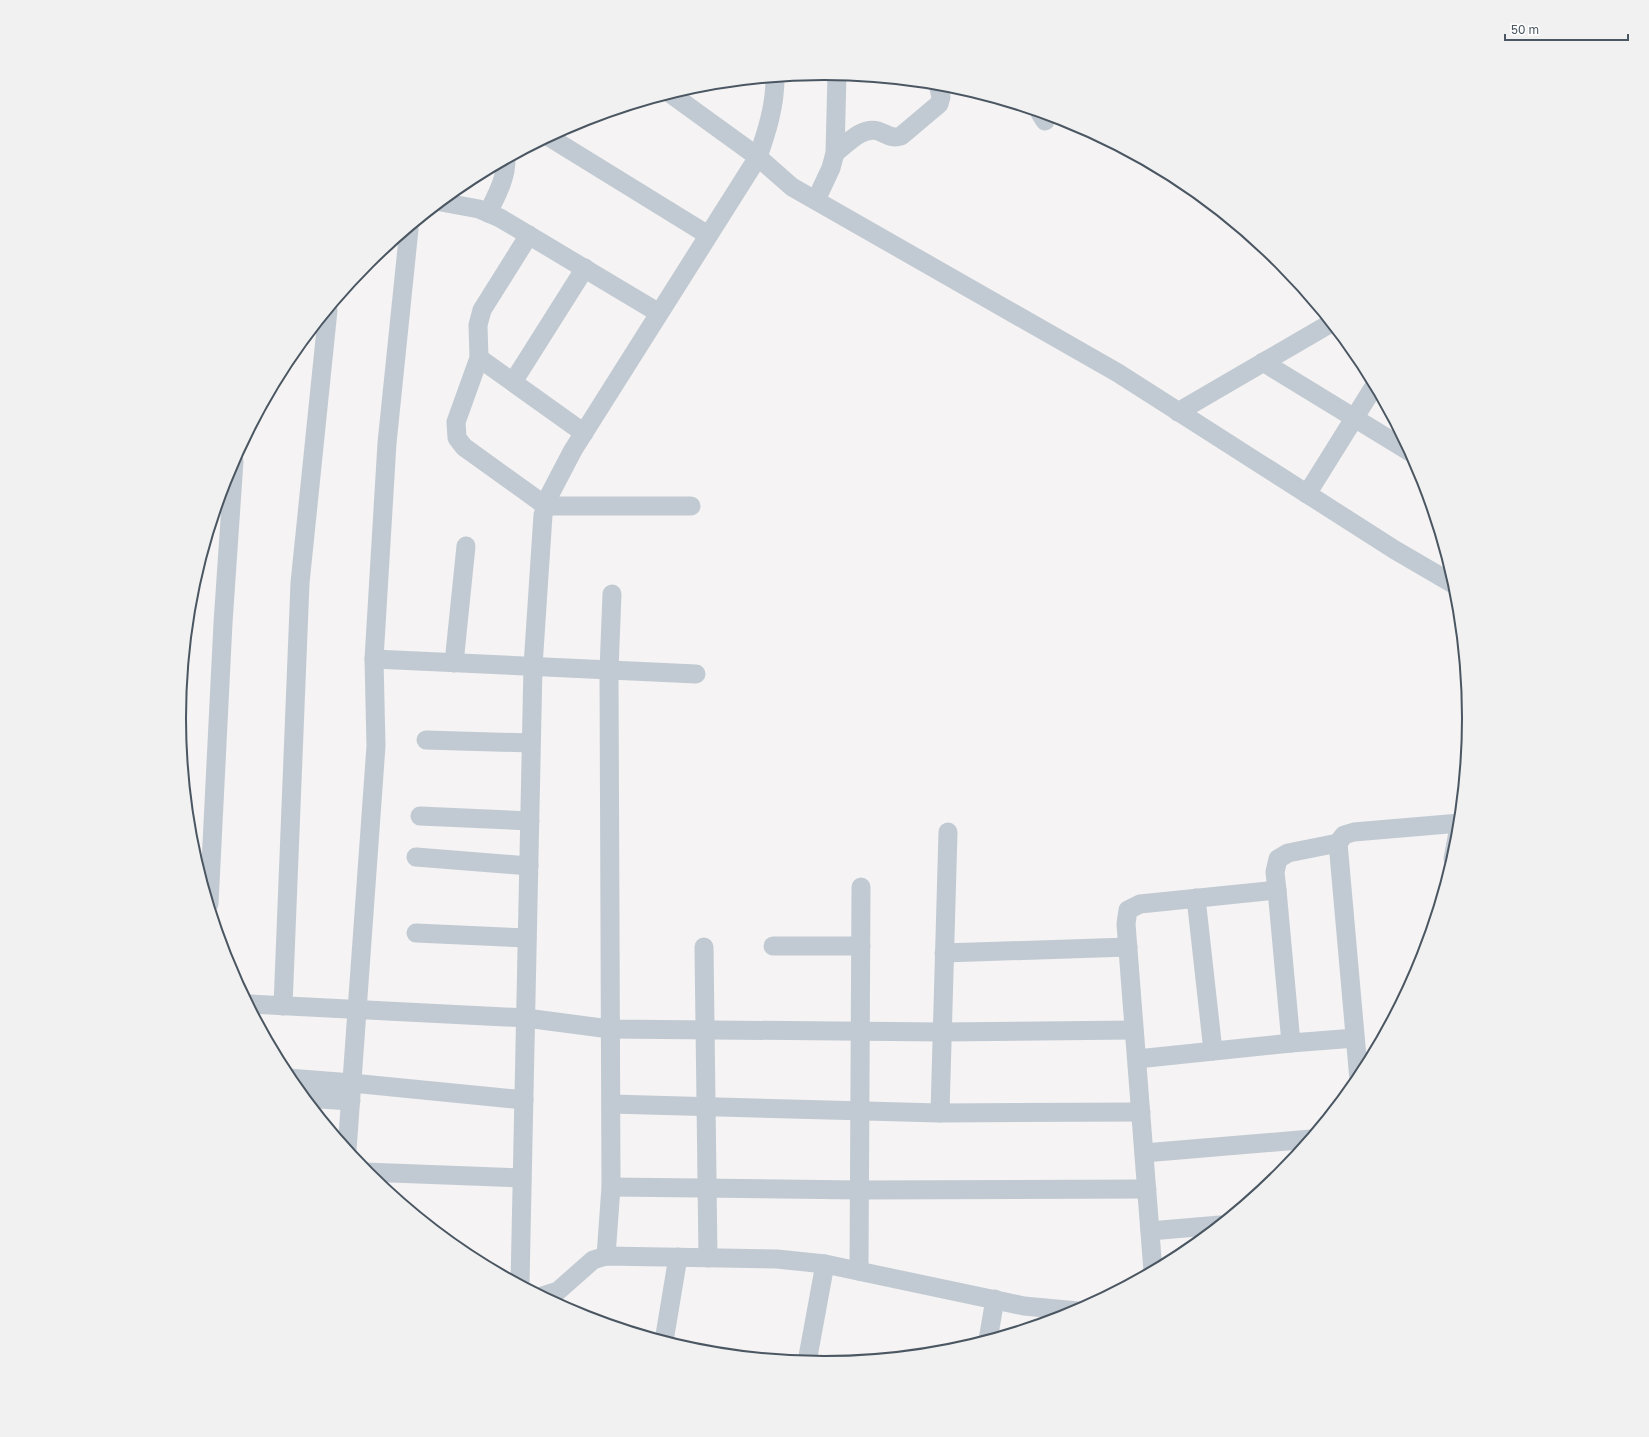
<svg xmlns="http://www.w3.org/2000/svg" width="1649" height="1437" font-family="'Golos Text',sans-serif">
  <rect width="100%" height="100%" fill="#f5f3f3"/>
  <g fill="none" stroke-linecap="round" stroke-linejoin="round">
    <g stroke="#c1cad2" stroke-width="19">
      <polyline points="671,94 758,157 792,187 1118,373 1395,550 1455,585"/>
      <polyline points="1040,113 1045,121"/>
      <polyline points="549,137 708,235"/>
      <path d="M835 153C847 144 862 126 878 131 887 134 891 139 901 136L939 104 941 97 938 84"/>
      <polyline points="816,200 831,168 835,153 837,74"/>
      <polyline points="441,202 479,209 500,218 659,313"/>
      <path d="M488 213C496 196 506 179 506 160"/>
      <polyline points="529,235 482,310 478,325 479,358 456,422 457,438 464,447 546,506 691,506"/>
      <polyline points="479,358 584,433"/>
      <polyline points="1263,362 1410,452"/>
      <polyline points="513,382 585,268"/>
      <polyline points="1178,412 1331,323"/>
      <polyline points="1307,494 1375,385"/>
      <polyline points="374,659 696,674"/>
      <polyline points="454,663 466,546"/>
      <polyline points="426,740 531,743"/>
      <polyline points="420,816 530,821"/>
      <polyline points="416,857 529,866"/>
      <polyline points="1453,859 1459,827"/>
      <polyline points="1196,898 1213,1051"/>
      <polyline points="209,904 223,623 234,461"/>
      <polyline points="416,933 527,938"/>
      <polyline points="773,946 861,946"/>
      <polyline points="704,947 708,1258"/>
      <polyline points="944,953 1128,947"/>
      <polyline points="249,1004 526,1018 610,1029 942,1032 1134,1030"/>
      <polyline points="283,1006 300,583 328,310"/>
      <polyline points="1291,1043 1277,890 1275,872 1278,859 1288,853 1338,843"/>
      <polyline points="1137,1059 1291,1043 1355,1038"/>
      <polyline points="288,1078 352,1083 524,1100"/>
      <polyline points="1359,1080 1338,843 1344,835 1354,832 1460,823"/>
      <polyline points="305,1098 351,1101"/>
      <polyline points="611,1104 940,1113 1141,1112"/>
      <polyline points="940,1113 948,832"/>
      <polyline points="347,1150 376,746 374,659 387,443 409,229"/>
      <polyline points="1144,1153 1311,1139"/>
      <polyline points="365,1172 522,1178"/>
      <polyline points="611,1187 859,1190 1147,1189"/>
      <polyline points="1150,1231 1220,1225"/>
      <polyline points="606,1256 611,1187 609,670 612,594"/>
      <polyline points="859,1271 861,887"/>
      <polyline points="1153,1271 1126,924 1128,910 1140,904 1277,890"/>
      <path d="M520 1284 533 666 543 515 550 494 573 450 758 157C767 131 775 106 775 78"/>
      <polyline points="542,1296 558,1291 593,1260 606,1256 777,1259 825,1264 1024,1306 1078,1311"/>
      <polyline points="988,1340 995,1299"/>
      <polyline points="664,1341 678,1257"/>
      <polyline points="807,1362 825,1264"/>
    </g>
  </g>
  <path d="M0 0H1649V1437H0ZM186 718a638 638 0 1 1 1276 0a638 638 0 1 1-1276 0Z" fill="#f1f1f2" fill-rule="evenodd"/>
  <path fill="none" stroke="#4a5661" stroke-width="2" d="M186 718a638 638 0 1 1 1276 0a638 638 0 1 1-1276 0Z"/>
  <path d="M1505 34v6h123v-6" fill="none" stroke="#4a5661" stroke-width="2"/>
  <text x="1511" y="34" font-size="12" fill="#4a5661" stroke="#ffffff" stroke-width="3" paint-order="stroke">50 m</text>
</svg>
